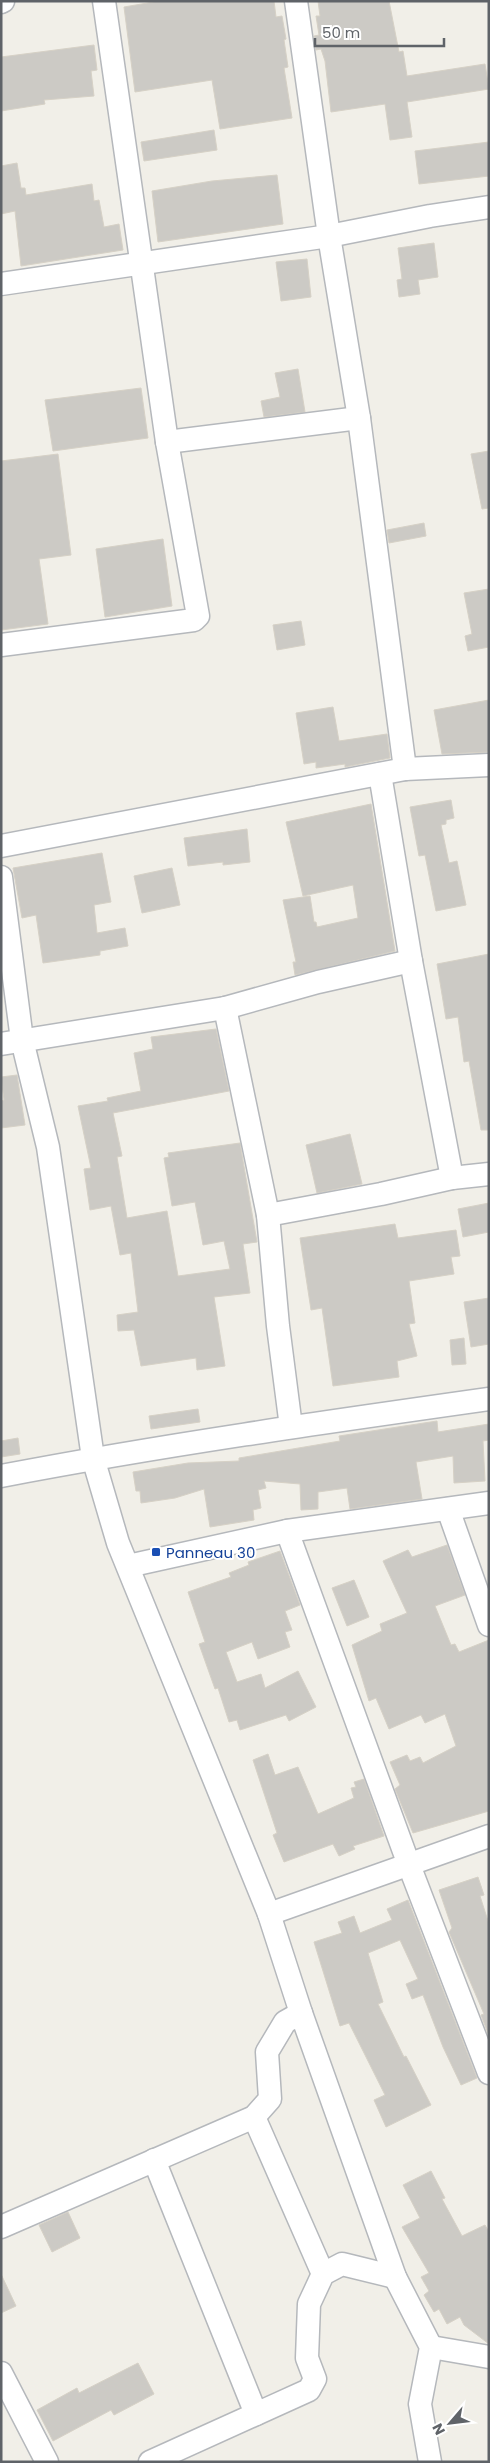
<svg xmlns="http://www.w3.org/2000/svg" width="490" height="2463" font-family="Poppins,sans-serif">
  <rect width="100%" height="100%" fill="#f1efe8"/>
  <g fill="#cccac5" stroke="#d6d1c6">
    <polygon points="159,1 274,1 276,17 282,16 286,39 284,40 288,67 284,68 292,118 220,129 212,80 135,92 124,7"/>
    <polygon points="318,1 389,1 399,52 403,51 407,76 485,64 489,89 407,102 412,137 390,140 385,104 331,112 325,61 321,49 316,50 314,36 319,35 316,16 320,16"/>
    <polygon points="94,45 97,70 91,71 94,96 44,100 45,104 1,111 1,57"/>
    <polygon points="214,130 217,150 144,161 141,142"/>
    <polygon points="489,142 489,176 419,184 415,151"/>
    <polygon points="17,163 21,188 25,188 26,195 92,184 94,201 99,200 104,227 119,224 123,250 21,266 15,211 1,214 1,166"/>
    <polygon points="277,175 283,224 158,242 152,191 212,181"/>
    <polygon points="434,243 438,277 418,280 420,294 399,297 397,280 402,279 398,248"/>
    <polygon points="307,259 311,297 281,301 276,262"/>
    <polygon points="298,369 305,412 264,417 261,401 280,397 275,373"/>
    <polygon points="141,388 148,438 53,451 45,400"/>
    <polygon points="489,451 489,508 482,509 471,454"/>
    <polygon points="58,454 71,555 39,559 48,624 1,630 1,461"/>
    <polygon points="424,523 426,536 389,543 387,530"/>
    <polygon points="163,539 172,606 105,617 96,549"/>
    <polygon points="489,589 489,647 468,651 465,636 472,634 464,593"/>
    <polygon points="301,621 305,645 277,650 273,625"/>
    <polygon points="489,700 489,752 442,754 434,710"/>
    <polygon points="333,707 339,741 387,734 390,758 345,767 345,764 316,768 316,762 304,764 296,713"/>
    <polygon points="451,800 454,818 446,820 446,824 441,825 449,863 457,861 466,905 436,911 425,855 419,856 410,807"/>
    <polygon points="371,804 395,951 295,975 293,962 296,962 283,900 310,896 314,922 316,922 317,927 358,918 353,885 303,896 286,822"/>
    <polygon points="247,829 250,862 223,865 223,862 188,866 184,838"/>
    <polygon points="102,853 111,902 94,905 97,933 125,928 128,946 100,951 100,955 43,963 36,915 22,918 13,868"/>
    <polygon points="172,868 180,905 142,913 134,876"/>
    <polygon points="489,954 489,1130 481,1130 469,1061 464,1062 458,1017 446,1019 437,964"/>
    <polygon points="216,1029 229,1091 113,1113 122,1156 117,1157 127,1218 167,1211 178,1276 230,1269 224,1241 203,1245 195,1202 172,1206 164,1158 169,1157 168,1153 240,1143 257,1242 243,1244 250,1293 214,1297 225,1366 197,1370 196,1358 141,1366 134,1330 118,1331 117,1315 138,1312 131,1253 120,1255 111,1206 90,1210 84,1169 91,1168 78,1106 108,1101 107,1098 141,1091 134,1053 153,1049 151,1037"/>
    <polygon points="17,1075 25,1125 1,1128 1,1101 4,1100 1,1077"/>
    <polygon points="350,1134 362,1184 317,1193 306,1145"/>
    <polygon points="489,1203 489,1232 463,1237 458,1209"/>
    <polygon points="395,1224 398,1238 456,1230 460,1256 451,1257 454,1274 409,1281 415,1323 409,1324 417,1356 397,1361 399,1377 333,1386 322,1308 311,1310 300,1238"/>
    <polygon points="489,1298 489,1344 471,1347 464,1302"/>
    <polygon points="464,1338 466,1364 452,1365 450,1340"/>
    <polygon points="198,1409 200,1422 151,1429 149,1416"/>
    <polygon points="437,1421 438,1432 489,1424 489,1440 483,1441 485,1481 454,1483 453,1456 416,1462 422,1499 350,1509 347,1488 318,1492 318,1509 301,1510 300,1484 264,1481 266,1488 258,1490 261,1508 253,1510 254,1520 210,1527 204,1489 175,1498 141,1503 140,1491 136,1491 133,1472 188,1463 239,1461 239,1458 340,1441 339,1436"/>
    <polygon points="18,1438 20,1454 1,1457 1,1441"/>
    <polygon points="447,1545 465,1595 435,1606 451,1645 455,1644 459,1652 489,1640 489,1811 413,1833 395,1789 400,1785 390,1762 407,1755 410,1761 420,1757 423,1763 456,1746 445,1714 425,1723 421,1715 389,1729 376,1698 369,1701 352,1645 382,1631 380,1624 407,1613 383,1561 408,1550 412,1557"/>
    <polygon points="280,1551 300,1605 285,1611 292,1630 285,1632 290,1647 258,1659 252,1642 226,1652 237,1682 261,1674 265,1688 298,1671 316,1707 289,1721 286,1715 240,1730 237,1720 229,1722 218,1688 215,1689 199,1644 205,1642 188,1592 231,1577 229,1573 249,1565 248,1562"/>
    <polygon points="354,1580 369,1617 347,1626 332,1588"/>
    <polygon points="268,1754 275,1775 298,1767 318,1814 354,1798 351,1788 356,1787 354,1782 364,1779 384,1836 353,1846 355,1849 339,1856 333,1844 284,1862 273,1835 277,1833 253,1760"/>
    <polygon points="478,1877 484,1895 480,1896 489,1924 489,2036 481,2015 484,2014 449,1932 452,1928 439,1890"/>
    <polygon points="408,1900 477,2078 461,2085 443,2047 423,1995 412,1999 406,1984 418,1979 400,1940 368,1953 383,2002 378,2004 404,2057 406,2056 431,2105 386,2127 374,2100 385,2095 349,2023 340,2026 314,1942 342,1933 338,1922 354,1916 360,1933 392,1920 387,1909"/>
    <polygon points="431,2171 445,2198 442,2199 462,2236 485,2225 489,2232 489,2344 464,2325 460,2317 447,2324 439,2309 434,2312 424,2295 429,2291 421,2277 429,2273 402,2227 420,2218 403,2185"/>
    <polygon points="68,2212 80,2238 52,2252 39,2225"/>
    <polygon points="1,2274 16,2306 1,2313"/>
    <polygon points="138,2363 154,2394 114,2415 111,2410 53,2441 37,2410 77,2388 79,2393"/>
  </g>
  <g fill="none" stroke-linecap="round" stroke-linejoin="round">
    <defs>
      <g id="minor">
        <polyline points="296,1 329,236 359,418 405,769"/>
        <polyline points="1,2 3,1"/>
        <polyline points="1,284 329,236 430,216 489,207"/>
        <polyline points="167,442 359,418"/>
        <polyline points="1,645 194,620 198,616 167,442 104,1"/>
        <polyline points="380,774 411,961 452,1178"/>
        <polyline points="1,846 405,769 489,765"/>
        <polyline points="1,877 22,1040 48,1147 93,1458 118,1543 269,1914 301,2013 395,2277 431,2347 420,2404 430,2462"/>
        <polyline points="225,1008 268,1215 278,1326 291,1427"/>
        <polyline points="1,1044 225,1008 318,982 411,961"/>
        <polyline points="268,1215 381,1194 452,1178 489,1174"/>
        <path d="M1 1476C163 1445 326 1422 489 1399"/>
        <polyline points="448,1509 489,1625"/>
        <polyline points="287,1531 409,1865 489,2073"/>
        <polyline points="128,1566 287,1531 489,1503"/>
        <polyline points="269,1914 489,1836"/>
        <polyline points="254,2117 323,2274"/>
        <polyline points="154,2160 256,2414"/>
        <polyline points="1,2227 254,2117 270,2099 267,2052 285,2022 301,2013"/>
        <polyline points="431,2347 489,2357"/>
        <polyline points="1,2373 47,2462"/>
        <polyline points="150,2462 309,2390 315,2379 307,2358 309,2304 323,2274 342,2264 395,2277"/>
      </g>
    </defs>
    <use href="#minor" stroke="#b5b8bc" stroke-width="25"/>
    <use href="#minor" stroke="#fff" stroke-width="22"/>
  </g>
  <rect fill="#1a4fb4" stroke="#fff" stroke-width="2" x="151" y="1547" width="10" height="10" rx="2.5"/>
  <g text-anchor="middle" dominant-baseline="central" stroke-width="4" stroke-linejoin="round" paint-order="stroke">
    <g font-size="15" fill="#164399" stroke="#fff" text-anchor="start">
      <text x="166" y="1552">Panneau 30</text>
    </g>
  </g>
  <rect width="490" height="2463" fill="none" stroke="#5f6368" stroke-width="5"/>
  <g transform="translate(450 2423) rotate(242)" stroke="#ffffff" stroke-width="4" paint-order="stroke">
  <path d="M0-4L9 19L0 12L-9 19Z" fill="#5f6368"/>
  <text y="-8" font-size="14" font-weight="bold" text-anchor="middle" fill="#5f6368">N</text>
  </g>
  <path d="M315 38v8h129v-8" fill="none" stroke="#5f6368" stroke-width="2.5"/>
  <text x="322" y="38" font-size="15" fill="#5f6368" stroke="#ffffff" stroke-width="4" paint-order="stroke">50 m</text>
</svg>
